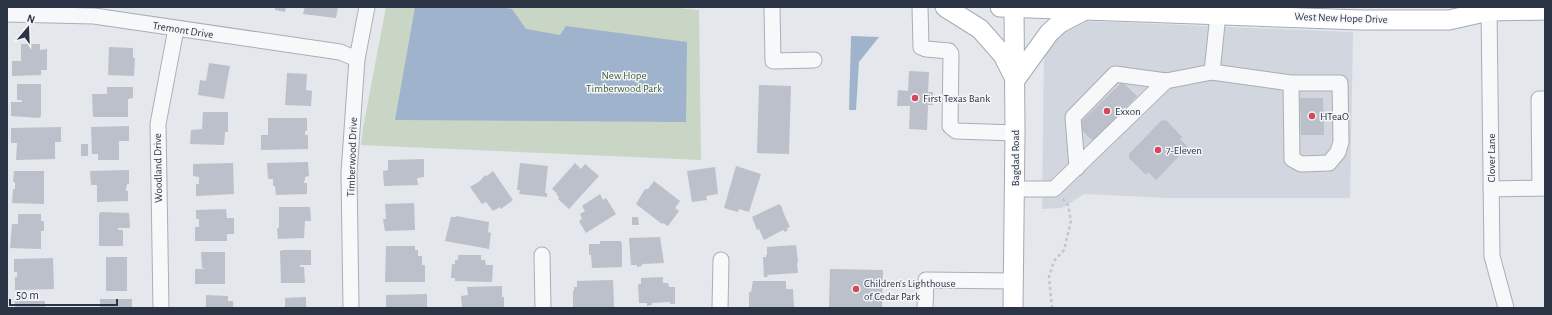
<svg xmlns="http://www.w3.org/2000/svg" width="1552" height="315" font-family="'Alegreya Sans',sans-serif">
  <rect width="100%" height="100%" fill="#e4e7ec"/>
  <polygon fill="#d2d6de" points="1087,21 1353,32 1350,198 1169,198 1084,194 1062,208 1042,209 1044,56 1057,36"/>
  <polygon fill="#c9d6c5" points="386,7 668,7 699,10 701,160 361,145 363,128"/>
  <g fill="#9fb4cc">
    <polygon points="415,7 501,7 512,9 526,29 560,35 566,26 687,42 686,122 395,120"/>
    <polygon points="851,36 879,37 859,62 856,110 849,110"/>
  </g>
  <g fill="#bbc0ca">
    <polygon points="275,7 286,7 285,12 275,10"/>
    <polygon points="305,7 338,7 336,18 303,14"/>
    <polygon points="21,44 40,44 40,50 47,49 47,70 41,70 41,75 12,76 12,61 21,61"/>
    <polygon points="109,47 133,48 133,58 135,58 134,76 108,75"/>
    <polygon points="209,63 230,66 224,99 198,95 200,80 206,81"/>
    <polygon points="909,71 929,72 928,92 933,92 933,105 928,105 927,130 909,129 910,106 897,106 898,90 908,91"/>
    <polygon points="287,73 307,74 306,90 312,91 311,106 285,105"/>
    <polygon points="1122,82 1137,96 1093,141 1077,126"/>
    <polygon points="17,84 41,84 41,116 39,118 11,116 11,102 22,102 22,100 17,100"/>
    <polygon points="759,85 791,86 789,154 757,153"/>
    <polygon points="107,87 133,87 133,98 128,99 128,117 93,117 92,94 107,94"/>
    <polygon points="1300,98 1323,98 1324,135 1301,135"/>
    <polygon points="203,112 228,112 228,132 225,132 224,145 190,144 191,130 202,129"/>
    <polygon points="268,118 307,118 307,131 305,131 305,135 308,135 308,149 261,150 261,135 268,135"/>
    <polygon points="1166,120 1182,137 1180,139 1188,147 1156,180 1148,172 1146,175 1129,158 1129,154 1161,121"/>
    <polygon points="129,126 129,141 119,141 119,160 98,160 98,154 92,154 91,127"/>
    <polygon points="61,127 61,142 55,142 55,159 16,160 17,143 11,143 11,128"/>
    <rect x="81" y="144" width="7" height="12"/>
    <polygon points="424,159 424,177 417,178 418,185 384,186 383,171 388,170 388,160"/>
    <polygon points="308,162 309,176 305,177 305,181 304,181 304,183 307,183 307,194 276,195 275,186 273,186 273,179 268,179 267,163"/>
    <polygon points="233,163 234,194 196,196 196,184 199,184 199,177 193,176 193,164"/>
    <polygon points="520,163 548,166 545,193 547,193 547,197 519,194 520,190 517,190"/>
    <polygon points="575,163 581,169 585,164 599,176 569,209 558,199 559,197 556,194 557,193 552,189"/>
    <polygon points="736,166 761,174 749,212 739,209 738,212 724,208"/>
    <polygon points="715,167 718,194 706,196 707,200 692,202 687,171"/>
    <polygon points="129,170 129,184 127,184 126,188 126,191 128,191 128,201 97,202 97,185 91,185 90,171"/>
    <polygon points="14,171 44,171 44,204 12,203 13,189 15,189 15,182 13,182"/>
    <polygon points="493,171 513,200 501,209 500,207 493,211 486,202 482,204 470,187 480,181 485,175 487,176"/>
    <polygon points="654,181 680,201 675,208 679,211 668,226 663,223 662,224 636,204 645,189 648,189"/>
    <polygon points="600,194 603,200 606,198 616,214 586,233 579,221 582,219 580,214 585,211 582,206"/>
    <polygon points="414,203 415,230 385,231 383,219 386,219 385,204"/>
    <polygon points="779,204 782,207 783,212 790,227 787,228 788,230 785,232 783,230 764,240 759,229 757,230 752,217"/>
    <polygon points="279,207 310,207 311,221 305,221 304,238 278,239 277,228 279,228"/>
    <polygon points="226,209 227,218 234,218 234,234 227,234 227,241 195,241 195,227 199,227 199,219 196,219 196,210"/>
    <polygon points="101,212 129,213 130,228 118,228 118,230 123,230 123,246 99,246 99,214"/>
    <polygon points="18,214 41,214 41,221 44,221 44,231 41,231 41,249 10,248 12,224 18,224"/>
    <polygon points="456,216 489,222 488,232 491,233 489,249 445,241 451,217 456,217"/>
    <polygon points="632,217 638,217 639,225 632,225"/>
    <polygon points="660,237 664,263 642,264 642,266 637,267 637,265 631,265 629,238"/>
    <polygon points="600,241 621,241 622,245 622,267 592,268 591,255 589,255 589,244 600,244"/>
    <polygon points="796,245 798,262 797,264 798,273 767,275 768,277 764,277 763,257 766,257 766,255 767,255 767,247"/>
    <polygon points="386,246 415,246 415,250 418,250 418,256 422,256 422,265 425,265 425,282 385,282"/>
    <polygon points="283,250 311,250 311,265 300,265 300,267 304,267 305,283 281,283 280,251"/>
    <polygon points="201,252 225,252 225,284 195,284 195,269 206,269 202,268"/>
    <polygon points="458,255 481,255 481,260 485,260 486,265 493,265 492,282 455,281 455,278 451,278 452,264 455,264 455,260 458,260"/>
    <rect x="106" y="257" width="21" height="34"/>
    <polygon points="53,258 54,289 15,290 15,277 17,277 17,272 14,272 14,259"/>
    <polygon points="830,269 883,270 882,308 829,308"/>
    <polygon points="663,277 663,283 668,283 669,287 675,287 675,304 670,304 670,302 652,303 652,305 647,306 647,303 639,303 638,284 641,284 641,278"/>
    <polygon points="613,280 614,307 573,308 573,291 574,291 574,287 577,287 577,281"/>
    <polygon points="753,281 786,281 786,289 793,289 794,307 749,307 749,292 751,292"/>
    <polygon points="502,286 502,297 504,297 504,308 462,308 461,296 468,295 467,287"/>
    <polygon points="427,294 427,308 386,308 386,295"/>
    <polygon points="206,295 228,296 228,301 233,301 233,308 206,308"/>
    <polygon points="306,297 306,308 285,308 285,298"/>
    <rect x="100" y="299" width="32" height="9"/>
    <rect x="15" y="301" width="30" height="7"/>
  </g>
  <g fill="none" stroke-linecap="round" stroke-linejoin="round">
    <defs>
      <g id="minor">
        <polyline points="772,7 773,61 814,60"/>
        <polyline points="920,7 921,47 926,49 949,51 951,54 950,126 956,131 1015,133"/>
        <polyline points="1489,7 1492,256 1506,308"/>
        <polyline points="7,14 94,16 340,52 357,59"/>
        <polyline points="1212,72 1291,83 1340,83 1341,142 1338,152 1329,163 1301,164 1292,159 1291,83"/>
        <polyline points="1077,168 1073,117 1115,74 1166,81"/>
        <polyline points="1540,188 1539,99 1545,99"/>
        <polyline points="1015,189 1054,189 1166,81 1212,72 1218,14"/>
        <polyline points="1491,189 1545,188"/>
        <polyline points="542,255 543,308"/>
        <polyline points="161,308 158,124 176,29"/>
        <polyline points="351,308 349,173 357,59 367,7"/>
        <polyline points="720,308 721,260"/>
        <polyline points="925,308 926,280 1013,281"/>
      </g>
      <g id="major">
        <polyline points="945,7 980,29 1003,55 1014,77"/>
        <polyline points="1000,7 1360,20 1449,20 1489,11 1545,10"/>
        <polyline points="1015,80 1049,33 1060,23 1085,10"/>
        <polyline points="1013,308 1015,133 1014,7"/>
      </g>
    </defs>
    <use href="#minor" stroke="#a9aeb7" stroke-width="17"/>
    <use href="#major" stroke="#a3abb8" stroke-width="21"/>
    <polyline stroke="#c2c5cb" stroke-width="2.5" stroke-dasharray="3 3" stroke-linecap="butt" points="1052,308 1049,277 1054,261 1064,250 1071,221 1068,205 1062,198"/>
    <use href="#minor" stroke="#f7f8fa" stroke-width="15"/>
    <use href="#major" stroke="#fff" stroke-width="19"/>
  </g>
  <g fill="#d1495b" stroke="#f4f6f9" stroke-width="1.5">
    <circle cx="915" cy="98" r="4"/>
    <circle cx="1107" cy="111" r="4"/>
    <circle cx="1312" cy="116" r="4"/>
    <circle cx="1158" cy="150" r="4"/>
    <circle cx="856" cy="289" r="4"/>
  </g>
  <g text-anchor="middle" dominant-baseline="central" stroke-width="3" stroke-linejoin="round" paint-order="stroke">
    <g font-size="11" fill="#2b3445" stroke="#f4f6f9">
      <text transform="translate(1341 18) rotate(2)">West New Hope Drive</text>
      <text transform="translate(183 30) rotate(9)">Tremont Drive</text>
      <text transform="translate(352 157) rotate(-88)">Timberwood Drive</text>
      <text transform="translate(1015 158) rotate(-90)">Bagdad Road</text>
      <text transform="translate(1491 158) rotate(-90)">Clover Lane</text>
      <text transform="translate(158 168) rotate(-91)">Woodland Drive</text>
    </g>
    <g font-size="11" fill="#3f6138" stroke="#f4f6f9">
      <text x="624" y="75">New Hope<tspan x="624" dy="13">Timberwood Park</tspan></text>
    </g>
    <g font-size="11" fill="#2b3445" stroke="#f4f6f9" text-anchor="start">
      <text x="923" y="98">First Texas Bank</text>
      <text x="1115" y="111">Exxon</text>
      <text x="1320" y="116">HTeaO</text>
      <text x="1166" y="150">7-Eleven</text>
      <text x="864" y="283">Children's Lighthouse<tspan x="864" dy="13">of Cedar Park</tspan></text>
    </g>
  </g>
  <rect width="1552" height="315" fill="none" stroke="#2b3445" stroke-width="16"/>
  <g transform="translate(28 28) rotate(19)" stroke="#f4f6f9" stroke-width="3" paint-order="stroke">
  <path d="M0-3L7 15L0 10L-7 15Z" fill="#2b3445"/>
  <text y="-6" font-size="11" font-weight="bold" text-anchor="middle" fill="#2b3445">N</text>
  </g>
  <path d="M10 299v6h107v-6" fill="none" stroke="#2b3445" stroke-width="2"/>
  <text x="16" y="299" font-size="12" fill="#2b3445" stroke="#f4f6f9" stroke-width="3" paint-order="stroke">50 m</text>
</svg>
